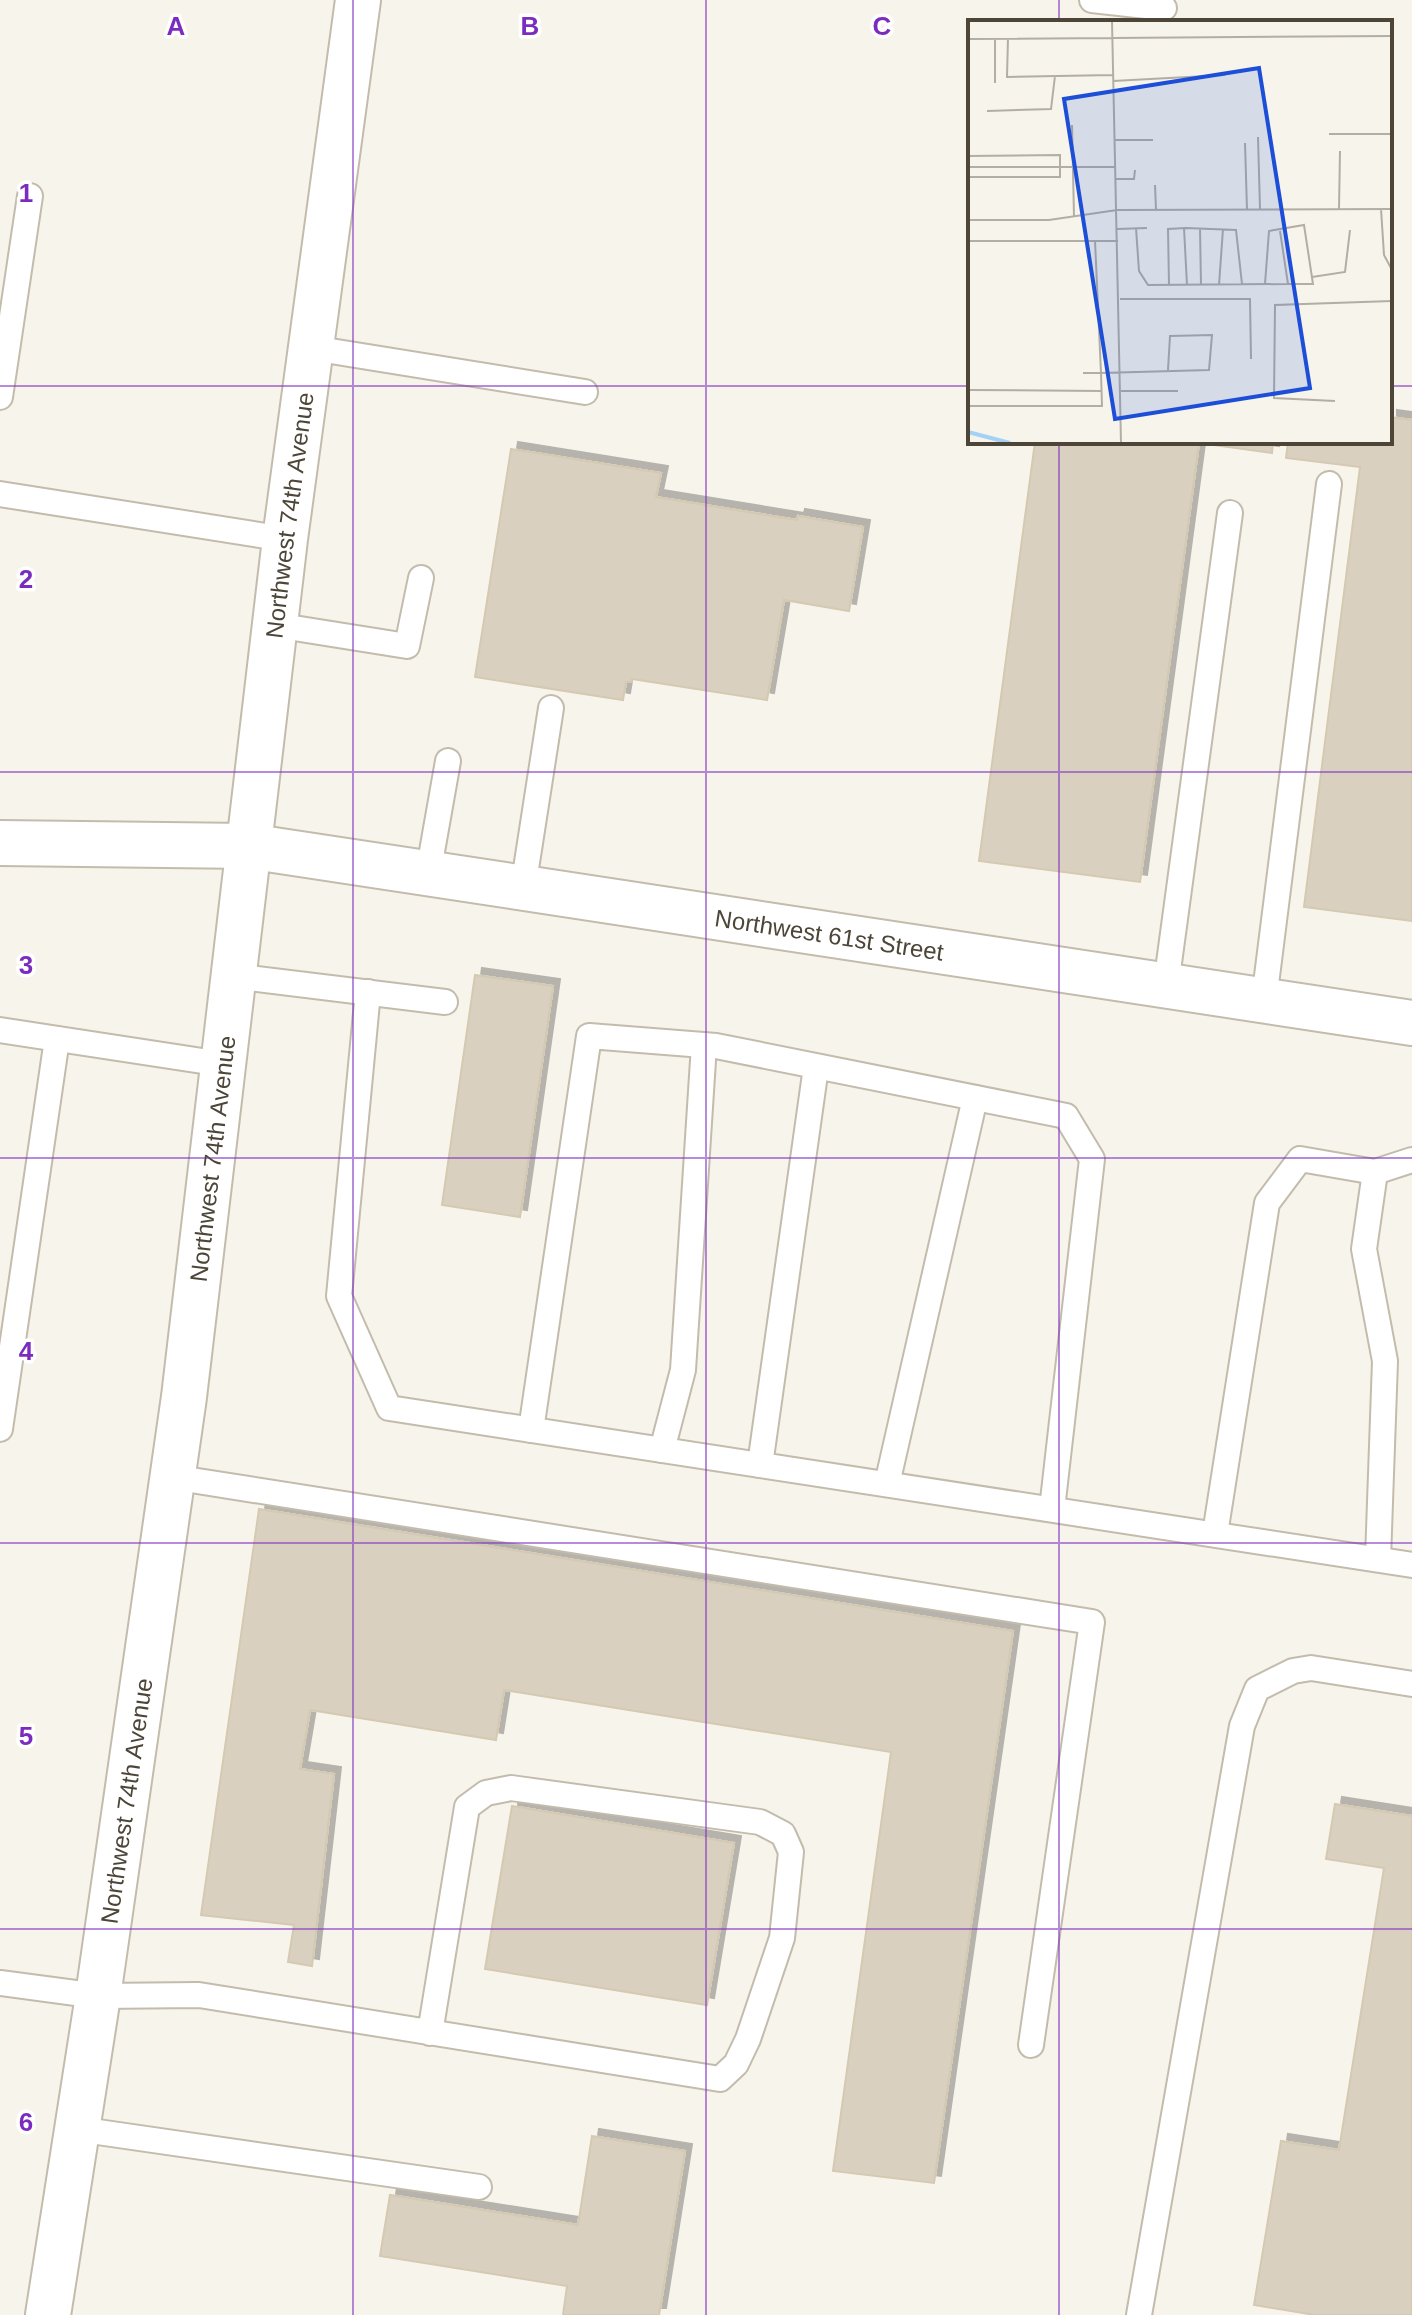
<svg xmlns="http://www.w3.org/2000/svg" width="1412" height="2315" font-family="Arial,sans-serif">
  <defs>
    <filter id="shadow"><feDropShadow dx="7" dy="-7" stdDeviation="0" flood-color="#0004"/></filter>
  </defs>
  <rect width="100%" height="100%" fill="#f7f4eb"/>
  <g fill="#d9d0c0" stroke="#d5c9b2" stroke-width="2" filter="url(#shadow)">
    <polygon points="1390,417 1412,420 1412,921 1304,907 1360,467 1286,458 1288,442 1390,442"/>
    <polygon points="1035,442 1273,442 1272,453 1199,443 1140,882 979,861"/>
    <polygon points="511,449 661,473 656,497 797,520 798,516 863,527 849,611 784,600 767,700 632,679 632,682 626,682 623,700 475,677"/>
    <polygon points="475,975 553,986 520,1217 442,1205"/>
    <polygon points="259,1509 1013,1631 934,2183 833,2171 891,1752 504,1690 496,1740 310,1710 300,1769 334,1774 312,1966 288,1962 294,1925 201,1915"/>
    <polygon points="1335,1804 1412,1816 1412,2315 1315,2315 1254,2305 1281,2141 1339,2150 1384,1868 1326,1859"/>
    <polygon points="512,1806 734,1843 707,2005 485,1969"/>
    <polygon points="592,2136 685,2151 659,2315 563,2315 567,2286 380,2256 390,2195 578,2225"/>
  </g>
  <g fill="none" stroke-linecap="round" stroke-linejoin="round">
    <defs>
      <g id="service">
        <polyline points="1092,0 1164,8"/>
        <polyline points="312,348 585,392"/>
        <polyline points="0,397 30,196"/>
        <polyline points="0,494 285,539"/>
        <polyline points="275,625 407,646 421,578"/>
        <polyline points="428,874 448,761"/>
        <polyline points="523,888 551,708"/>
        <polyline points="233,976 445,1002"/>
        <polyline points="1166,985 1230,513"/>
        <polyline points="368,992 339,1296 389,1408 1412,1565"/>
        <polyline points="1264,1000 1329,484"/>
        <polyline points="0,1030 222,1064"/>
        <polyline points="1375,1172 1364,1249 1385,1361 1378,1559"/>
        <polyline points="0,1429 57,1039"/>
        <polyline points="531,1430 589,1036 716,1046 1066,1116 1092,1159 1052,1509"/>
        <polyline points="662,1450 683,1370 704,1045"/>
        <polyline points="760,1465 816,1067"/>
        <polyline points="172,1477 1092,1622 1031,2045"/>
        <polyline points="887,1484 975,1098"/>
        <polyline points="1215,1534 1267,1203 1300,1159 1375,1172 1412,1160"/>
        <polyline points="0,1983 98,1996 199,1995 720,2079 736,2064 748,2039 782,1938 791,1852 783,1834 760,1822 511,1788 486,1793 467,1807 430,2033"/>
        <polyline points="77,2129 479,2187"/>
        <polyline points="1139,2315 1242,1726 1257,1689 1293,1671 1311,1668 1412,1684"/>
      </g>
      <g id="minor">
        <path id="s1" d="M0 843 248 846 1412 1023"/>
      </g>
      <g id="tertiary">
        <path id="s2" d="M48 2315 98 1996 184 1397 285 539 358 0"/>
      </g>
    </defs>
    <use href="#service" stroke="#c3bcad" stroke-width="28"/>
    <use href="#minor" stroke="#c3bcad" stroke-width="48"/>
    <use href="#tertiary" stroke="#c3bcad" stroke-width="48"/>
    <use href="#service" stroke="#fff" stroke-width="24"/>
    <use href="#minor" stroke="#fff" stroke-width="44"/>
    <use href="#tertiary" stroke="#fff" stroke-width="44"/>
  </g>
  <path fill="none" stroke="#7b2cbf" stroke-width="2" stroke-opacity="0.55" d="M353 0V2315M706 0V2315M1059 0V22M0 386H970M1390 386H1412M1059 442V2315M0 772H1412M0 1158H1412M0 1543H1412M0 1929H1412"/>
  <g text-anchor="middle" dominant-baseline="central" stroke-width="7" stroke-linejoin="round" paint-order="stroke">
    <g font-size="24" fill="#4c4538" stroke="#fff">
      <text stroke="none"><textPath href="#s2" startOffset="1816">Northwest 74th Avenue</textPath></text>
      <text stroke="none"><textPath href="#s1" startOffset="836">Northwest 61st Street</textPath></text>
      <text stroke="none"><textPath href="#s2" startOffset="1168">Northwest 74th Avenue</textPath></text>
      <text stroke="none"><textPath href="#s2" startOffset="520">Northwest 74th Avenue</textPath></text>
    </g>
  </g>
  <g transform="translate(968 20)">
    <rect width="424" height="424" fill="#f7f4eb"/>
    <path fill="none" stroke="#a4d2f6" stroke-width="4" d="M0 412 42 423"/>
    <path fill="none" stroke="#b3aea3" stroke-width="2" d="M144 1 153 423M40 18 39 57 145 55M0 19 424 16M27 19V63M145 61 257 55M19 91 83 89 87 56M104 105 106 197M361 114H424M290 117 292 189M147 120H185M277 123 279 190M0 136 92 135V157H0M0 147H147M148 159H166L167 150M187 165 188 190M371 189 372 131M413 189 416 235 424 250M0 200H81L149 190 424 189M168 208 171 251 180 265 320 264H345L336 205 301 211 297 264M216 208 219 265M232 208 233 265M149 209 179 208M312 211 320 264M0 221H150M344 257 377 252 382 210M201 265 200 209 218 208 268 210 274 264M251 265 255 209M152 279H282L283 339M115 353H133L127 221M0 370 134 371M153 371H210M367 381 306 378 307 285 424 281M0 386H134L133 353 241 350 244 315 202 316 200 350"/>
    <path fill="#1d4ed8" fill-opacity="0.15" stroke="#1d4ed8" stroke-width="4" d="M291 48 342 368 147 399 96 79Z"/>
    <rect width="424" height="424" fill="none" stroke="#4c4538" stroke-width="4"/>
  </g>
  <g font-size="26" text-anchor="middle" font-weight="bold" fill="#7b2cbf" stroke="#fff" stroke-width="7" stroke-linejoin="round" paint-order="stroke">
    <text x="176" y="35">A</text>
    <text x="530" y="35">B</text>
    <text x="882" y="35">C</text>
    <text x="26" y="202">1</text>
    <text x="26" y="588">2</text>
    <text x="26" y="974">3</text>
    <text x="26" y="1360">4</text>
    <text x="26" y="1745">5</text>
    <text x="26" y="2131">6</text>
  </g>
</svg>
